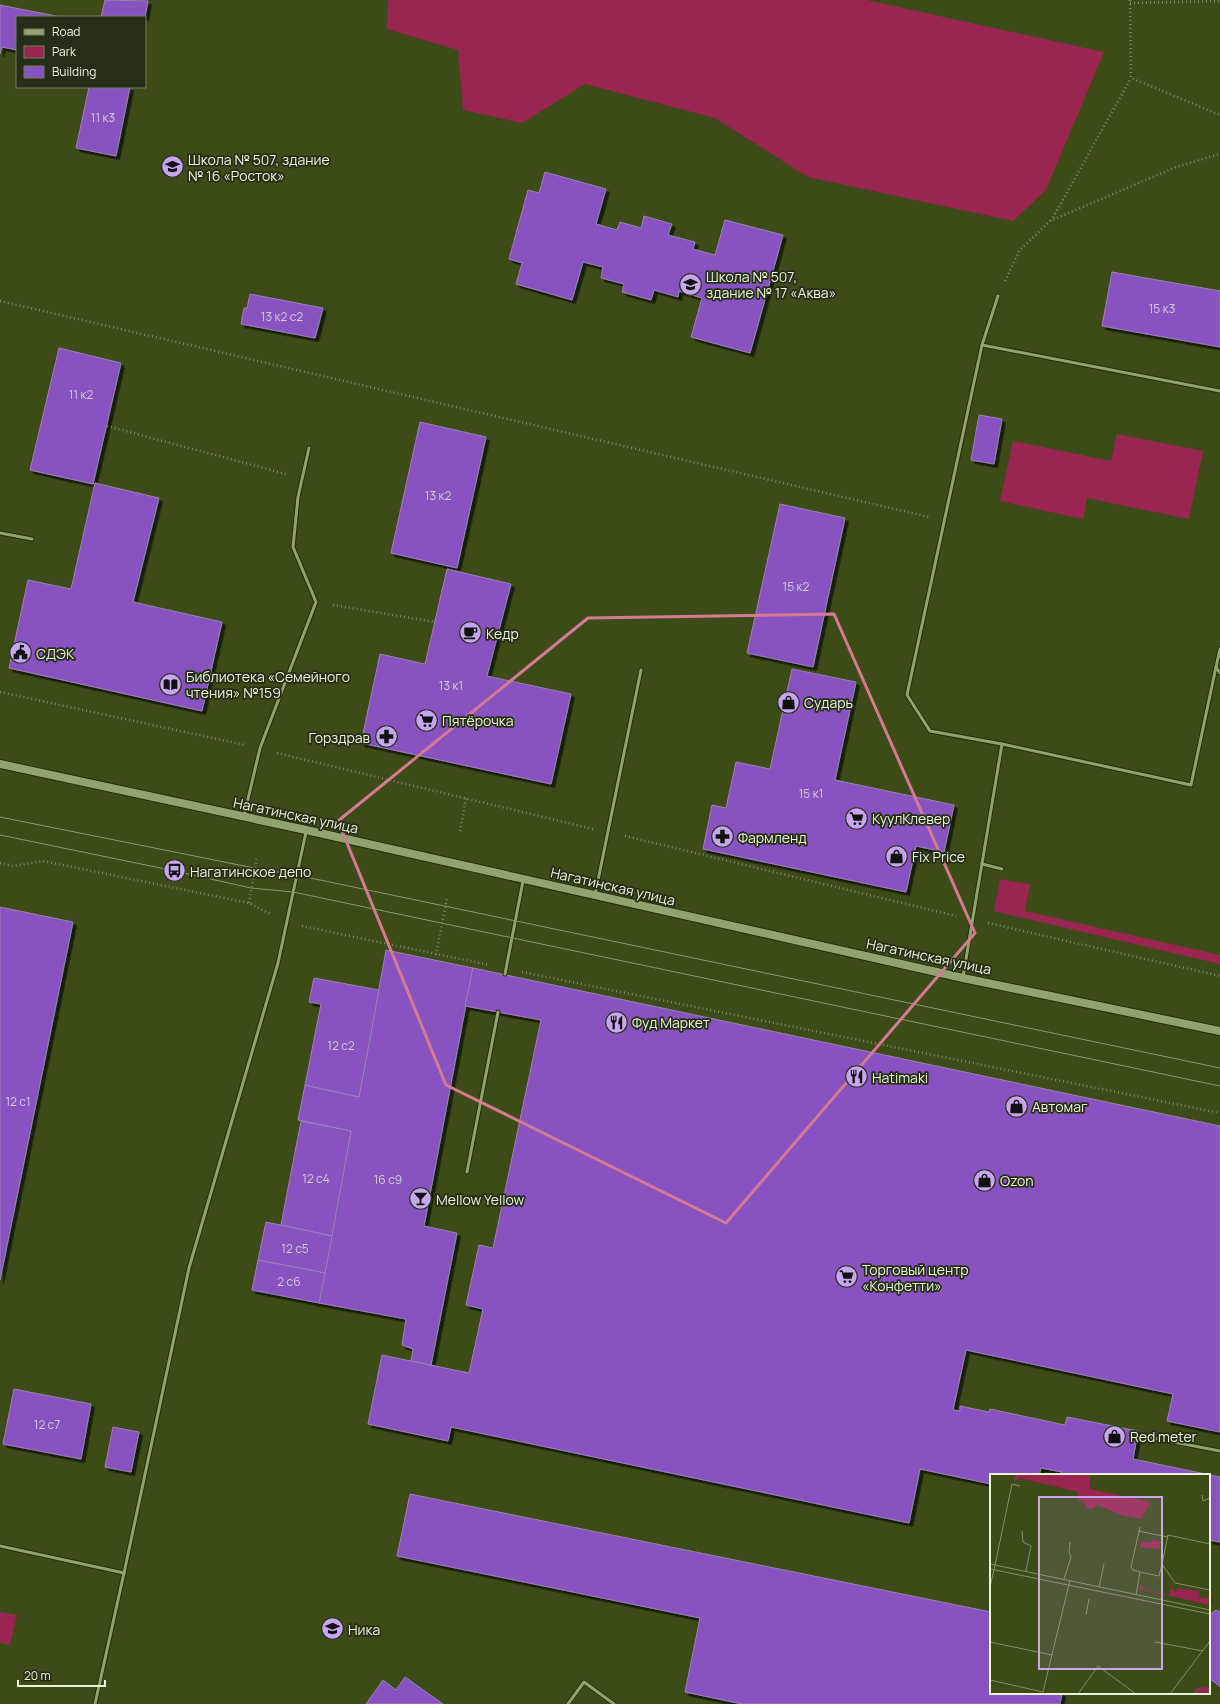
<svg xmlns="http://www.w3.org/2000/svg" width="1220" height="1704" font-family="Manrope,sans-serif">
  <defs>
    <filter id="shadow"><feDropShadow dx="3.5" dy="3.5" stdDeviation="0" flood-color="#0009"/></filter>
  </defs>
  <rect width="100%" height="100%" fill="#3c4b17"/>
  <g fill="#992650">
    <polygon points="388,0 867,0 1104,52 1046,190 1013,221 808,177 715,118 585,84 522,123 463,110 458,50 387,29"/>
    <polygon points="1117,434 1203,451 1189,519 1087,498 1083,519 1000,501 1013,441 1111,461"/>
    <polygon points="1000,879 1030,884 1025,911 1220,955 1220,964 994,911"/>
    <polygon points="0,1612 17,1615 10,1645 0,1643"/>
  </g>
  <g fill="#8852c1" stroke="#9883b5" filter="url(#shadow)">
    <polygon points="105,0 148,1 145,17 101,17"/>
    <polygon points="0,5 61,17 17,17 17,50 2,47 0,54"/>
    <polygon points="89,87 130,87 116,156 76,148"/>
    <polygon points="545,172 606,189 596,224 617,230 620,222 641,228 644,216 672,224 668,235 695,242 693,249 715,255 725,220 783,235 750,353 691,337 702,298 679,291 678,297 654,290 651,300 622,292 624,284 601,278 603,267 583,262 572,300 516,284 522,263 509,259 528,190 539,193"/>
    <polygon points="1112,272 1220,291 1220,347 1102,326"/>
    <polygon points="250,294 323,308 315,338 241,324 244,308 247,308"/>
    <polygon points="59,348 121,363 93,484 30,470"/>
    <polygon points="979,415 1002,419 994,464 971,460"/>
    <polygon points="420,422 486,437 457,568 391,553"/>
    <polygon points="95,483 159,498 133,602 222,622 202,711 9,668 28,580 71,589"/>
    <polygon points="780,504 845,518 813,667 747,653"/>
    <polygon points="447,569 511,584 487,676 571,694 551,784 361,743 380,654 425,664"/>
    <polygon points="792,669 856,682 835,780 954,805 944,852 916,846 906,892 703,849 712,805 726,808 736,762 770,769"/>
    <polygon points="0,907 73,922 0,1280"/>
    <polygon points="386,950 473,968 424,1226 457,1233 431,1365 411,1361 413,1349 402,1345 406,1319 319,1303 351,1131 298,1120 305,1085 359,1097"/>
    <polygon points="473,968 1220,1126 1220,1432 1167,1421 1173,1394 966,1350 953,1410 960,1411 960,1406 989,1412 990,1409 1065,1425 1067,1417 1138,1431 1133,1459 1220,1477 1220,1542 1209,1540 1209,1475 1061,1475 1062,1472 1041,1468 1039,1475 991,1475 991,1484 920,1469 909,1523 451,1427 448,1441 368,1424 382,1355 469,1373 483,1309 466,1305 479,1245 493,1248 541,1020 465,1006"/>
    <polygon points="314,978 379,990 359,1097 305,1085 321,1004 309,1002"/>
    <polygon points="301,1121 351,1131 332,1236 281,1225"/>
    <polygon points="266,1222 332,1236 325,1273 258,1260"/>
    <polygon points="258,1260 325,1273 319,1303 252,1290"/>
    <polygon points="14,1389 91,1404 81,1459 3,1444"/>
    <polygon points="113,1427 139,1432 131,1472 105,1467"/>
    <polygon points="410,1494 991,1612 991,1693 1062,1693 1060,1704 742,1704 685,1692 700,1618 397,1556"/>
    <polygon points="1216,1610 1220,1612 1220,1687 1209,1678 1209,1615"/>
    <polygon points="405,1677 443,1704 366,1704 383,1680 396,1690"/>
  </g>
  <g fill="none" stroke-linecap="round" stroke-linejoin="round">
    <defs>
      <g id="lane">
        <polyline points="998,296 982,345 907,695 930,731 1002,744"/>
        <polyline points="982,345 1220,391"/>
        <polyline points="0,533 32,539"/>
        <polyline points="1216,667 1220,649"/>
        <polyline points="244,816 260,748 316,602 293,547 298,497 309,448"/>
        <polyline points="982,864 1002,869"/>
        <polyline points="595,895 641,670"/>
        <polyline points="505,974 523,881"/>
        <polyline points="963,977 1002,744 1191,785 1216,667 1220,673"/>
        <polyline points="467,1172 498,1012"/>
        <polyline points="1148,1437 1220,1451"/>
        <polyline points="0,1546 124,1573"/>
        <polyline points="95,1704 124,1573 189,1268 278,963 306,832"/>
        <polyline points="568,1704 584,1682 614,1704"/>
      </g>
      <polyline id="secondary" points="0,764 306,830 963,978 1220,1031"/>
    </defs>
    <use href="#lane" stroke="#253008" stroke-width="5"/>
    <use href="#secondary" stroke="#253008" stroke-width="10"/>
    <g stroke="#7d8a5f" stroke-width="2.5" stroke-dasharray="1 3" stroke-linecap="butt">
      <polyline points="1130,0 1131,78 1220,115"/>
      <polyline points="1130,3 1220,1"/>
      <polyline points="1051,221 1131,78"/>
      <polyline points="1005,281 1019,251 1050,221 1176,167 1220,154"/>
      <polyline points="0,301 929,517"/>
      <polyline points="107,426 286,474"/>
      <polyline points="333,605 435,622"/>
      <polyline points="0,692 245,745"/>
      <polyline points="277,753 593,829"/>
      <polyline points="460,831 466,798"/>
      <polyline points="625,836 956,916"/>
      <polyline points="0,863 13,866 43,861 249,903 272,915"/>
      <polyline points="249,903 257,857"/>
      <polyline points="988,923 1220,976"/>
      <polyline points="302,926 489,965"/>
      <polyline points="436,955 447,898"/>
      <polyline points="522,972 1220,1113"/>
    </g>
    <use href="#lane" stroke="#91a36e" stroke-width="3"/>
    <use href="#secondary" stroke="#91a36e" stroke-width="8"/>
    <g stroke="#8b986f" stroke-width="1">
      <polyline points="0,817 254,868 296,875 1220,1068"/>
      <polyline points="0,835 175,871 251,888 293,892 1220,1086"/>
    </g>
  </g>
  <path fill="none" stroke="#d47b93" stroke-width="3" stroke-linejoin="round" d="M834 614 975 933 726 1223 446 1085 338 821 588 618Z"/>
  <defs>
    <symbol id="school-disc" viewBox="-11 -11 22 22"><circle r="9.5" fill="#c6a6f0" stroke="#272e18"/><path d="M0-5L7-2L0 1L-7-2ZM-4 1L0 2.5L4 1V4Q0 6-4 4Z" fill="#111"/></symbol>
    <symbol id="cafe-disc" viewBox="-11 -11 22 22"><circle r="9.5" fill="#c6a6f0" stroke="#272e18"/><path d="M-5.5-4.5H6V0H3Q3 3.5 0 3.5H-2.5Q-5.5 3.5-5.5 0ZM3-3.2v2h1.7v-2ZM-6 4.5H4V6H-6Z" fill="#111"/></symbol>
    <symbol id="civic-disc" viewBox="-11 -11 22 22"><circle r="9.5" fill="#c6a6f0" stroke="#272e18"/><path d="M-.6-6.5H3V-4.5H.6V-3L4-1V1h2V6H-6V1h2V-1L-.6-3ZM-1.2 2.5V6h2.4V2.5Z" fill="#111"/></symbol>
    <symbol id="library-disc" viewBox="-11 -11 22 22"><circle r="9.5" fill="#c6a6f0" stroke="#272e18"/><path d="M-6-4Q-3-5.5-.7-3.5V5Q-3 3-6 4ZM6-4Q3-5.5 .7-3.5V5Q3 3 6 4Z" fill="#111"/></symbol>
    <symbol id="shop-disc" viewBox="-11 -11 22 22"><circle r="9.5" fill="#c6a6f0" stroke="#272e18"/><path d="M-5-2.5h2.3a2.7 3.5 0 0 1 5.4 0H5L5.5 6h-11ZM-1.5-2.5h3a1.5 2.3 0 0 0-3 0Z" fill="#111"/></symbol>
    <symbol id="supermarket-disc" viewBox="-11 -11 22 22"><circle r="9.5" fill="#c6a6f0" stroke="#272e18"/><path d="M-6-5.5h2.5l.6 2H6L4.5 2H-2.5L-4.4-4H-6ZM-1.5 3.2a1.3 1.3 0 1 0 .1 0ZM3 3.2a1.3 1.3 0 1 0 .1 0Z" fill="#111"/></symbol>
    <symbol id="pharmacy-disc" viewBox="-11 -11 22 22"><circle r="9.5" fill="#c6a6f0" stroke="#272e18"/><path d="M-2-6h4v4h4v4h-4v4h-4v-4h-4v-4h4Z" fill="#111"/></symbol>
    <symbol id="bus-disc" viewBox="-11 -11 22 22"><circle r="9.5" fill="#c6a6f0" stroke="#272e18"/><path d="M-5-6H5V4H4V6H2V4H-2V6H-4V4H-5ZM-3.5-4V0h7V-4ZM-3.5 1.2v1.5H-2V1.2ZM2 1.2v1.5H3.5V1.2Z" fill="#111"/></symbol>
    <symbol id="restaurant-disc" viewBox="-11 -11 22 22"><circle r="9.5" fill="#c6a6f0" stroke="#272e18"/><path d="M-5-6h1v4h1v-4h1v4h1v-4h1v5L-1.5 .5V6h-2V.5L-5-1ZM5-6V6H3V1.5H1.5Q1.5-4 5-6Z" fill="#111"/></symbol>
    <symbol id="bar-disc" viewBox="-11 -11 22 22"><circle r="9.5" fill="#c6a6f0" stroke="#272e18"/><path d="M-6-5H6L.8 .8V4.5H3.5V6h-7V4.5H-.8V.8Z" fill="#111"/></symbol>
  </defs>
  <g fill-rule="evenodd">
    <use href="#school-disc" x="160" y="154" width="25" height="25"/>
    <use href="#school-disc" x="678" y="272" width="25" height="25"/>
    <use href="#cafe-disc" x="458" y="620" width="25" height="25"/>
    <use href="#civic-disc" x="8" y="640" width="25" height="25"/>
    <use href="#library-disc" x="158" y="672" width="25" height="25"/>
    <use href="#shop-disc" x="776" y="690" width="25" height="25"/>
    <use href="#supermarket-disc" x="414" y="708" width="25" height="25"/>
    <use href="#pharmacy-disc" x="374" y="724" width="25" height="25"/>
    <use href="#supermarket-disc" x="844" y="806" width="25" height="25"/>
    <use href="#pharmacy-disc" x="710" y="824" width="25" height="25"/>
    <use href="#shop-disc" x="884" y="844" width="25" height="25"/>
    <use href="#bus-disc" x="162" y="858" width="25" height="25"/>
    <use href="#restaurant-disc" x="604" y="1010" width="25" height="25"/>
    <use href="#restaurant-disc" x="844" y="1064" width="25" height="25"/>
    <use href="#shop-disc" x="1004" y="1094" width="25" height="25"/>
    <use href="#shop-disc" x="972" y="1168" width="25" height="25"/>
    <use href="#bar-disc" x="408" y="1186" width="25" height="25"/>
    <use href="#supermarket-disc" x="834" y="1264" width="25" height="25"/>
    <use href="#shop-disc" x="1102" y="1424" width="25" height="25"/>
    <use href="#school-disc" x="320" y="1616" width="25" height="25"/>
  </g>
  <g text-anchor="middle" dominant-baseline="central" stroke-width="3.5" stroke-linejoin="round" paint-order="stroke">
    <g font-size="12" fill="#d2ccd2">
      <text x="103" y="117">11 к3</text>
      <text x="1162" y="308">15 к3</text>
      <text x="282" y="316">13 к2 с2</text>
      <text x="81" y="394">11 к2</text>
      <text x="438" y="495">13 к2</text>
      <text x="796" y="586">15 к2</text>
      <text x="451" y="685">13 к1</text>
      <text x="811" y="793">15 к1</text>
      <text x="341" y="1045">12 с2</text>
      <text x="18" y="1101">12 с1</text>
      <text x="316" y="1178">12 с4</text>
      <text x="388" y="1179">16 с9</text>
      <text x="295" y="1248">12 с5</text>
      <text x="289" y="1281">2 с6</text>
      <text x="47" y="1424">12 с7</text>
    </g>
    <g font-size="14" fill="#eaf4d8" stroke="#272e18" text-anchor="start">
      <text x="188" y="159">Школа № 507, здание<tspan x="188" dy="16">№ 16 «Росток»</tspan></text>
      <text x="706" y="276">Школа № 507,<tspan x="706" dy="16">здание № 17 «Аква»</tspan></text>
      <text x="486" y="633">Кедр</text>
      <text x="36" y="653">СДЭК</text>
      <text x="186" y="676">Библиотека «Семейного<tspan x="186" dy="16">чтения» №159</tspan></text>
      <text x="804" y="702">Сударь</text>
      <text x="442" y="720">Пятёрочка</text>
      <text x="370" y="737" text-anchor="end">Горздрав</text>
      <text x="872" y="818">КуулКлевер</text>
      <text x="738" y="837">Фармленд</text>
      <text x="912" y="856">Fix Price</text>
      <text x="190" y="871">Нагатинское депо</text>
      <text x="632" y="1022">Фуд Маркет</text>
      <text x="872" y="1077">Hatimaki</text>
      <text x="1032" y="1106">Автомаг</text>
      <text x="1000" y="1180">Ozon</text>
      <text x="436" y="1199">Mellow Yellow</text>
      <text x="862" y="1269">Торговый центр<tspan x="862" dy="16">«Конфетти»</tspan></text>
      <text x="1130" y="1436">Red meter</text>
      <text x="348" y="1629">Ника</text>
    </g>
    <g font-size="14" fill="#eaf4d8" stroke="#272e18">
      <text transform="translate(296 815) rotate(12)">Нагатинская улица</text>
      <text transform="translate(613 886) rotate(13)">Нагатинская улица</text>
      <text transform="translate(929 956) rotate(12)">Нагатинская улица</text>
    </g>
  </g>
  <g transform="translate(990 1474)">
    <rect width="220" height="220" fill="#3c4b17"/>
    <path d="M26 0H100V15L161 28 151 45 131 41 108 31 102 35 96 34 95 28 88 26V18L30 4 24 8ZM162 66 171 68 169 75 150 73 151 67 161 69ZM183 107 182 116 186 118 187 114 210 117 209 123 217 125 220 118V131L149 115 150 111 153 112V115L179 121ZM220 213V220H203L207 214Z" fill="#992650"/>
    <path fill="none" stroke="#828f64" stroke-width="1" d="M212 21 213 27 220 24M150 53 141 93 143 96 150 98M32 57 33 68 41 72 36 97M148 57 178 63M0 90 220 136M172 90 178 61 220 70M5 91 22 10 30 12M0 95 220 140M74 105 81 83 79 78 80 68M0 113 5 91M109 113 114 90M146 121 150 98 169 102 172 90 185 109 220 116M96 141 99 125M0 168 62 181M165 168 213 177M0 206 53 218 80 106M88 220 108 192 146 220M180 220 220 167"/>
    <path fill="#c6a6f0" fill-opacity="0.15" stroke="#c6a6f0" stroke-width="2" d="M49 23H172V195H49Z"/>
    <rect width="220" height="220" fill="none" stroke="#eaf4d8" stroke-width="2"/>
  </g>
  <rect x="16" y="16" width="130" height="72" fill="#272e18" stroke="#757d65"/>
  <rect x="24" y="29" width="20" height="6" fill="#91a36e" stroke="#757d65"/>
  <text x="52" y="36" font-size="12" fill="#eaf4d8">Road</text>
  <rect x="24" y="46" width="20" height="12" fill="#992650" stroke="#757d65"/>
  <text x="52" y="56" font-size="12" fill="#eaf4d8">Park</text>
  <rect x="24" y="66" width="20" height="12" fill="#8852c1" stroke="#757d65"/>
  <text x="52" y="76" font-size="12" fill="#eaf4d8">Building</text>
  <path d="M18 1680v6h87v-6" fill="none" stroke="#eaf4d8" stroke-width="2"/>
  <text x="24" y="1680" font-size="12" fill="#eaf4d8" stroke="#272e18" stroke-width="3" paint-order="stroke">20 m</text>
</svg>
